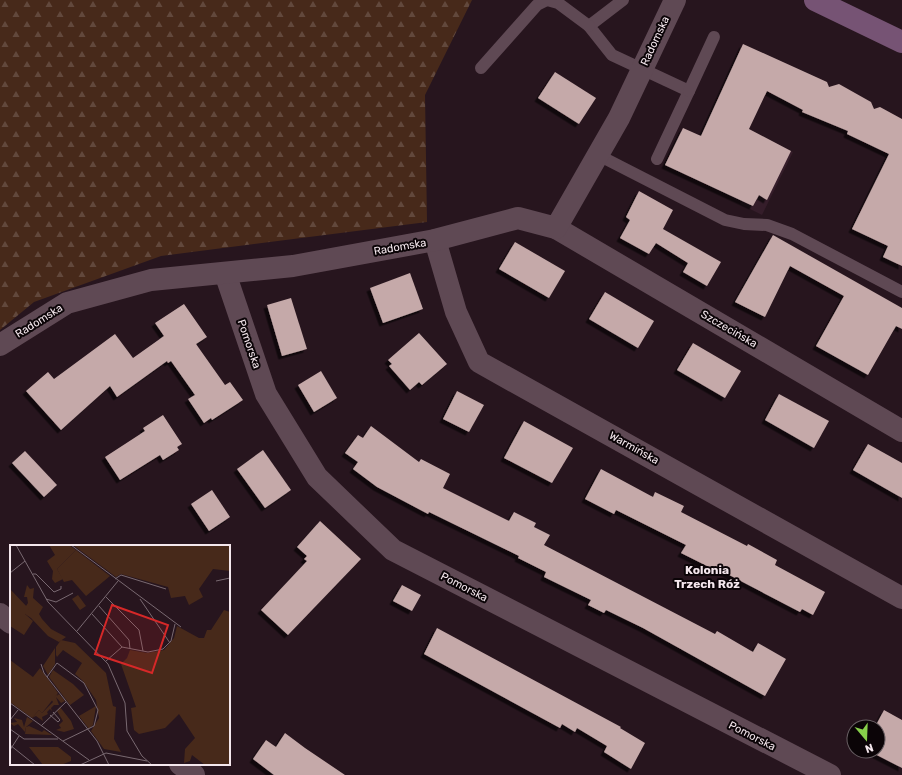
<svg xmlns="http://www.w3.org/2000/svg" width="902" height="775" font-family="Rubik,sans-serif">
  <defs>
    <pattern id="forest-firs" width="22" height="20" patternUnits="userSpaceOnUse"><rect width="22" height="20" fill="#47291a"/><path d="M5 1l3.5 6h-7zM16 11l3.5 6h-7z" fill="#62483c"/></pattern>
    <filter id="shadow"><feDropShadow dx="-3.5" dy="3.5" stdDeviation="0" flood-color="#0009"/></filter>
  </defs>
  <rect width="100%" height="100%" fill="#27151e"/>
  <polygon fill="#351d2a" points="771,141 793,152 762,215 740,204"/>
  <polygon fill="url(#forest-firs)" points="0,0 472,0 425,95 427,222 161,256 34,302 0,330"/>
  <g fill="#c5a9a9" filter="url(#shadow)">
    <polygon points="743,44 827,82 829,87 839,84 871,102 874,109 880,107 902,119 902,266 883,257 888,246 852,229 889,154 847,134 848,131 802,112 803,110 767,91 749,129 791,151 767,200 759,195 753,206 665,165 683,128 701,136"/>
    <polygon points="555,72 596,98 579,124 538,98"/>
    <polygon points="639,191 673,210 663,229 721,262 707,286 683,272 688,263 656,243 649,254 620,238 630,220 626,217"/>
    <polygon points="773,235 902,308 902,329 896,326 868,375 816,346 844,296 790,266 765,317 735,302"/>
    <polygon points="515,242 565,271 549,298 499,269"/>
    <polygon points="410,273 423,309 383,323 370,288"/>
    <polygon points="605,292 654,321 638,348 589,319"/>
    <polygon points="291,298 307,349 282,356 267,305"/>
    <polygon points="184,304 207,337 196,344 225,385 230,382 243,400 212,420 211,418 204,423 188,399 195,395 171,361 168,363 167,361 117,397 110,386 61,430 26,391 48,372 54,379 115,334 133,358 164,336 155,323"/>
    <polygon points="419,333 447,364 422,385 419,382 410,390 389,366 392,364 388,360"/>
    <polygon points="693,343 741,371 725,398 677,370"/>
    <polygon points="321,371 337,398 314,412 298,385"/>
    <polygon points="457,391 484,405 469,432 443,419"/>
    <polygon points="779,394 829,421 814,448 765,420"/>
    <polygon points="163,415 182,444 177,447 179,450 163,460 160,455 120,480 105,457 145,431 143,428"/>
    <polygon points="524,421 573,448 552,483 504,458"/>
    <polygon points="371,426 419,462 421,459 450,474 443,488 509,521 514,512 536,523 534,527 550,535 544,545 715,634 717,631 753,652 758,643 786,659 765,696 643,628 606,610 604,613 588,605 591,600 544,577 546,572 518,558 519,556 429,512 428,514 377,487 353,469 358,462 345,453 358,435 363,438"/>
    <polygon points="868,444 902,463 902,498 853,470"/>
    <polygon points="263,450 291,490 265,508 237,469"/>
    <polygon points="25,451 57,485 44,497 12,463"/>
    <polygon points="601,469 653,497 655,492 684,506 681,512 747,546 748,544 777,560 775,565 825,592 813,615 802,609 800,612 712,566 711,568 681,553 686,545 616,510 614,514 585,499"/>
    <polygon points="212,490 230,517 209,531 191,504"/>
    <polygon points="320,521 361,559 288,635 261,610 307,561 304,559 307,556 297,547"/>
    <polygon points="402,585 421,595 412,611 393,601"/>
    <polygon points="437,628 621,727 620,728 645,743 631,769 604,752 607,746 577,728 575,732 562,724 560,728 424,654"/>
    <polygon points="884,710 902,720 902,768 869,751 878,751 878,727 875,727"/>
    <polygon points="285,733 305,748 345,775 274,775 253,759 266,740 276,747"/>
  </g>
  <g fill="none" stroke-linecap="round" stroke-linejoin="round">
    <g stroke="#5f4954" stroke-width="12">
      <polyline points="623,0 589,26 612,55 689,91 657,159"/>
      <polyline points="481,68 537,5 547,0 558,3 589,26"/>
      <polyline points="689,91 714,37"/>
      <polyline points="598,155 725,220 744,224 767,225 792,234 902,292"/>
    </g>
    <g stroke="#5f4954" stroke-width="22">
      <polyline points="556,228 902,431"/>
      <polyline points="435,240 456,312 479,362 902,598"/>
      <polyline points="225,273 266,394 317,477 393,550 830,775"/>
      <polyline points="0,345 67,303 151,280 293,266 435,240 518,218 556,228 619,118 675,0"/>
      <polyline points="0,614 11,623"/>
      <polyline points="180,764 194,775"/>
    </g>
    <polyline stroke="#765374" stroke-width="22" points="815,0 902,42"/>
  </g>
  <g text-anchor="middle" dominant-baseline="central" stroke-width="4" stroke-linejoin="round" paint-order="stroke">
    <g font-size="11" fill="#f4e7ed" stroke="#0b0407">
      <text transform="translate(655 41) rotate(-65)">Radomska</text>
      <text transform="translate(400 247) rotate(-10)">Radomska</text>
      <text transform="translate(39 321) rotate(-32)">Radomska</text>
      <text transform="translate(729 329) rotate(30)">Szczecińska</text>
      <text transform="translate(249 344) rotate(71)">Pomorska</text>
      <text transform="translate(634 448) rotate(29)">Warmińska</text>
      <text transform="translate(464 587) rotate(27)">Pomorska</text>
      <text transform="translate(752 736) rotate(27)">Pomorska</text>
    </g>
    <g font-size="12" font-weight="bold" fill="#f4e7ed" stroke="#0b0407">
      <text x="707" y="570">Kolonia<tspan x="707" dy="14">Trzech Róż</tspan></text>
    </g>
  </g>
  <g transform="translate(10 545)">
    <rect width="220" height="220" fill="#27151e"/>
    <path d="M39 0H59L66 5 47 24 53 34 45 38 42 34 43 26 37 16 45 10ZM48 149 47 151 49 149 55 156 51 158 46 152 49 160H44L41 163 42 166 40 164 37 167 38 169 32 172 33 176 26 171 22 173 29 165 32 168 43 157 41 154ZM50 162 61 176 64 184 54 187 46 185 51 183 49 180 53 176 47 166ZM17 172 23 176 16 182 15 187 8 179 4 181 0 178 7 177 4 173 12 175 14 182Z" fill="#47291a"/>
    <path d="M63 0H220V26L203 24 189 44 193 52 179 60 175 51 161 53 158 42 111 29 106 32ZM17 40 20 44 24 43 23 53 33 62 29 69 32 74 41 84 56 92 49 97 38 91 21 73 12 67 18 58 17 52H14ZM214 65 220 67V220H195L182 210 180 216 174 218 175 204 185 193 169 169 155 183 129 189 124 185 121 163 126 162 111 119 117 113 120 105 137 108 154 105 164 93 167 81 189 93H194L197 85H201ZM19 181 32 187 34 185 42 190 15 189 16 182Z" fill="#47291a"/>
    <path d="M66 5 100 31 76 51 62 35 54 37 47 24Z" fill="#47291a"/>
    <path d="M0 44 19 64 15 69 23 76 14 90 0 81ZM68 50 76 61 70 65 62 54ZM51 95 65 98 96 128 103 161 106 162 104 194 111 207 94 204 81 186 89 173 86 155 73 136 65 129 72 118 53 105 47 112 46 110V102ZM45 103V119L38 130 33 121ZM0 115 23 132 30 123 48 148 32 168 29 165 22 173 0 157ZM43 125 63 139 74 150 60 160 39 132ZM86 161 83 180 79 184 69 171ZM19 202H48L61 212V216L51 220H33Z" fill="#47291a"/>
    <path fill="none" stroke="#796971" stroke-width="1" d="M6 0 38 57 98 119 115 158 117 186 132 211 142 220M61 0 171 82M0 28 15 16M23 29H26L44 47 51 44V41M105 34 111 30 156 44M206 36 220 33M96 52 129 85 133 106M36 54 46 57 63 48M130 54 160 98M89 61 119 95 120 104M82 69 112 102M67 86 108 36M96 116 112 102 138 107 153 104 161 96 165 79M31 119 34 128 87 196 99 220M37 132 47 118 74 138 88 165 84 181 53 196M0 158 79 215M40 170 48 177 50 175 43 167M0 175 8 165M31 181 56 157M0 184 14 194H48M0 200 25 220M0 205 9 191M70 220 96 208 137 216"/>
    <path fill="#d62828" fill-opacity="0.15" stroke="#d62828" stroke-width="2" d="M102 60 158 80 142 128 85 109Z"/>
    <rect width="220" height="220" fill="none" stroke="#f4e7ed" stroke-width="2"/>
  </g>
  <g transform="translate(866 739) rotate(161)"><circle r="19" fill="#0b0407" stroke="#685f63"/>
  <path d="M0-3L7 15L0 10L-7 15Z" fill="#87cf4a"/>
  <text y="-6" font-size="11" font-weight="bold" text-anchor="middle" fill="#f4e7ed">N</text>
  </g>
</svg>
